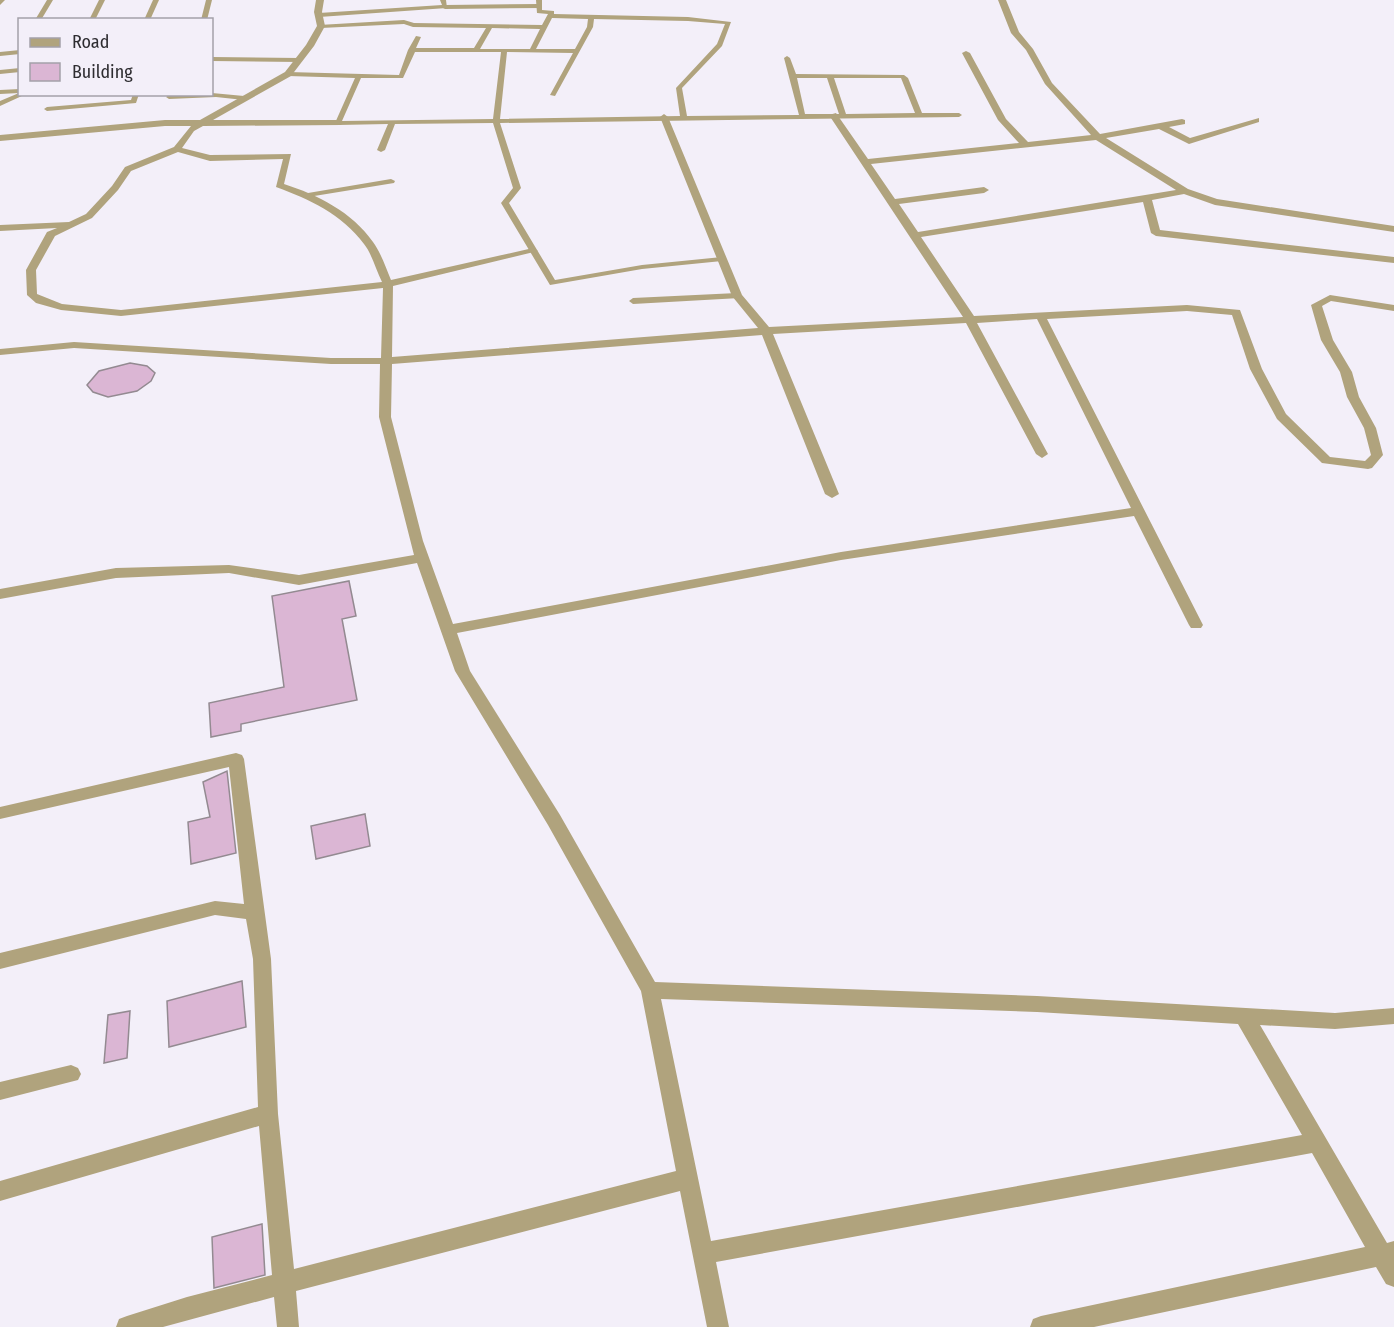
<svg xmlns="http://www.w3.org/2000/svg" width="1394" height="1327" font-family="'Fira Sans Condensed',sans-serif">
  <rect width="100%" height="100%" fill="#f3eff9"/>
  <g fill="#dbb6d4" stroke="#938a91" stroke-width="1.5">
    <polygon points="130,363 147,366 155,373 151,381 137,391 108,397 93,392 87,385 99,371"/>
    <polygon points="349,581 356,616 342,619 357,700 241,724 241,731 211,737 209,703 284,687 272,596"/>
    <polygon points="227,771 236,853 191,864 188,822 210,817 203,782"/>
    <polygon points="365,814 370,846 316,859 311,826"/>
    <polygon points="242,981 246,1027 169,1047 167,1001"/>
    <polygon points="130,1011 127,1058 104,1063 108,1015"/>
    <polygon points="262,1224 265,1275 214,1288 212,1237"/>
  </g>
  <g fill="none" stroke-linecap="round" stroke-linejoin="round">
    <g fill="#b0a37d" fill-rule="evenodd">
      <polygon points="0,0 5,0 0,5"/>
      <polygon points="47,0 53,0 41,20 35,20"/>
      <polygon points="99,0 105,0 95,20 89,20"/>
      <polygon points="153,0 159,0 150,20 144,20"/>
      <polygon points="206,0 212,0 207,20 201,20"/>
      <polygon points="440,0 446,0 447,8 319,17 316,15 319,13 442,5"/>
      <path d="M536 0H542V10L554 11V14L688 17 731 22 722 46 682 88 687 116 799 115 784 58 787 56 790 58 796 74 904 75 908 78 922 113H959L962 115 959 117 500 123 521 188 509 203 555 280 642 265 722 257 726 259 722 261 642 269 550 285 501 203 513 188 493 123 395 124 385 150 381 152 377 150 388 124 338 125 335 123 355 78 288 76 285 74 288 72 399 75 408 50 416 36 421 37 416 48H474L486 28 413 27 404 24 321 28 319 25 404 20 414 23 542 25 548 14 537 13ZM552 18 588 19 587 27 575 49H536ZM594 19 688 21 725 24 717 44 676 88 680 116 500 119 507 52 573 53 550 95 555 96 593 27ZM492 28 540 29 530 49H480ZM415 52H501L493 119 342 121 361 78H403ZM797 78H827L839 114H805ZM834 78H901L915 113 846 114Z"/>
      <polygon points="20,50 20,54 0,56 0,52"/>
      <polygon points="212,57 299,58 302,60 299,62 212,61"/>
      <polygon points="20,68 20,72 0,74 0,70"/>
      <polygon points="20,89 20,94 24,95 0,106 0,101 19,93 0,94 0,90"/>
      <polygon points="212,93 244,96 247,98 244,100 216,97 169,99 166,97 169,95"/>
      <polygon points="133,94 139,94 136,103 47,111 44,109 47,107 131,100"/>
      <polygon points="391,179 395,181 394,183 308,197 304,195 308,193"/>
      <polygon points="737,293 741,296 740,298 633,304 629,301 633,298"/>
    </g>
    <g fill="#b0a37d" fill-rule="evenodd">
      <path d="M316 0H324L322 12 325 26 314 46 291 76 213 120H338L342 123 341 125 203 126 194 131 182 148 210 155 291 154 284 184C318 195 352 212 373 242 381 253 386 268 391 280L533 248 538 251 393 286 392 357 758 328 732 296 660 117 664 114 668 117 742 295 769 327 963 317 829 115 836 113 868 159 1019 143 998 120 962 53 966 51 970 53 1006 119 1028 142 1091 135 1045 84 1026 50 1011 33 998 0H1006L1019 32 1033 49 1052 83 1100 134 1182 119 1185 120V124L1169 127 1190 138 1259 118V122L1189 144 1159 129 1106 138 1188 189 1217 199 1394 226V232L1215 205 1184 194 1152 200 1160 230 1394 257V263L1156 236 1151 233 1143 202 921 237 974 316 1187 305 1240 310 1262 369 1286 414 1330 457 1365 461 1371 455 1364 428 1347 397 1340 372 1321 340 1311 305 1330 295 1394 305V311L1331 301 1322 306 1333 340 1352 372 1359 397 1376 428 1383 455 1372 468 1368 469 1322 463 1277 419 1250 369 1232 315 1187 311 1047 319 1203 625 1201 628H1191L1189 625 1134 516 841 560 457 633 470 671 560 815 655 982 1037 996 1335 1013 1394 1008V1024L1335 1029 1260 1025 1387 1243 1394 1241V1287L1386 1284 1376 1267 1094 1327H1030L1033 1319 1041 1316 1365 1247 1312 1153 716 1262 729 1327H707L680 1191 296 1291 299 1327H277L274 1297 163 1327H116L119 1319 127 1316 187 1297 272 1275 259 1126 0 1201V1181L258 1107 253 959 246 919 215 915 0 969V953L215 901 244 904 229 767 0 819V807L236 753 242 755 244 759 271 959 278 1114 294 1269 676 1171 641 991 548 825 455 671 417 563 299 585 229 573 116 578 0 599V589L116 568 229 565 299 575 414 555 379 417 380 364H331L74 348 0 355V349L74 342 331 358H381L383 288 121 316 61 310 36 303 27 295 26 270 47 232 57 228 0 231V225L69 222 86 214 112 186 125 167 174 147 191 126H165L0 141V135L165 120H200L285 72 306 45 317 26 314 12ZM1096 140 1176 190 918 232 899 204 984 193 989 190 984 187 895 199 871 164ZM178 152 210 161 283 159 276 187C309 199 342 214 364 244 372 254 376 270 382 282L121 310 62 304 37 294 36 270 55 236 92 218 118 190 131 171ZM1037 319 1131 508 841 552 453 624 423 541 391 417 392 364 762 335 825 494 832 498 839 494 773 334 966 323 1036 454 1042 458 1048 454 977 323ZM661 999 1037 1012 1238 1024 1302 1135 711 1241Z"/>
      <polygon points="539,4 542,8 445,9 441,7 445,5"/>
      <polygon points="71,1065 78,1068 81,1074 78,1080 0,1100 0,1082"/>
    </g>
  </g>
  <rect x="18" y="18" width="195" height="78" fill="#f3eff9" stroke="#a4a1a9" stroke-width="1.5"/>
  <rect x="30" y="38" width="30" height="9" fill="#b0a37d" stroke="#a4a1a9" stroke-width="1.5"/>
  <text x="72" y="48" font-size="18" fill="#2e2d31">Road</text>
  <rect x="30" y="63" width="30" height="18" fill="#dbb6d4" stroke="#a4a1a9" stroke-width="1.5"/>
  <text x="72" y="78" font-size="18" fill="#2e2d31">Building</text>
</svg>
